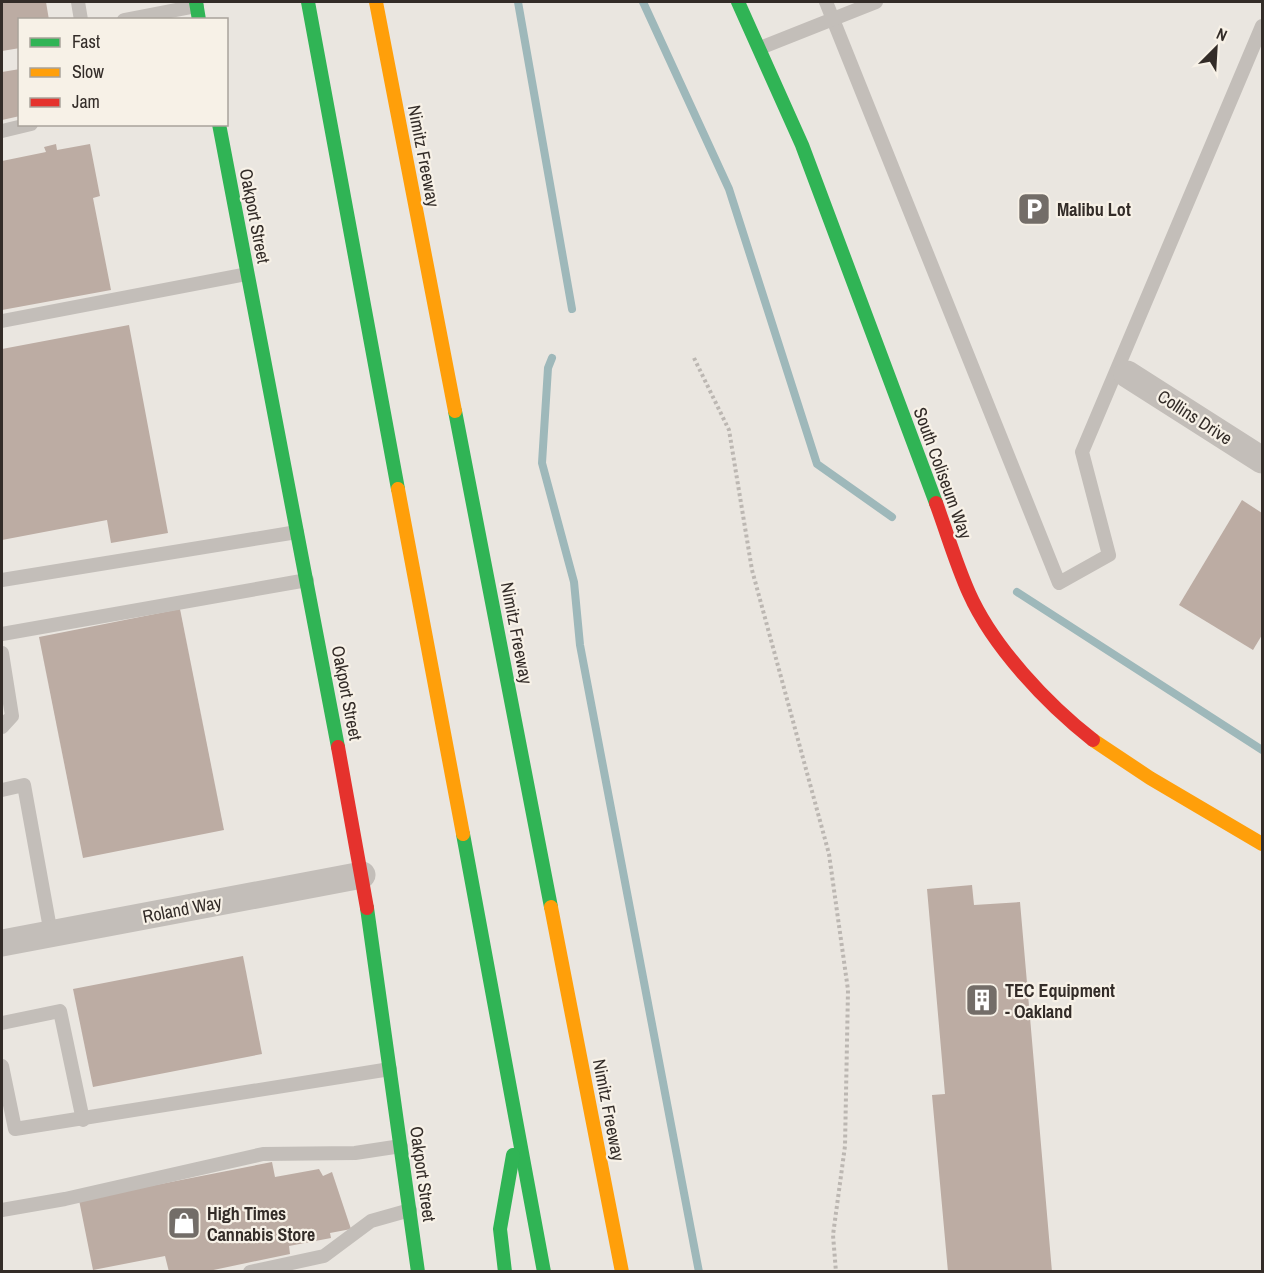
<svg xmlns="http://www.w3.org/2000/svg" width="1264" height="1273" font-family="'Archivo Narrow',sans-serif">
  <rect width="100%" height="100%" fill="#eae6e0"/>
  <g fill="none" stroke-linecap="round" stroke-linejoin="round">
    <g stroke="#9eb8ba" stroke-width="8">
      <polyline points="518,2 572,309"/>
      <polyline points="643,2 729,189 817,464 892,517"/>
      <polyline points="552,358 548,368 542,463 574,582 580,645 699,1272"/>
      <polyline points="1017,592 1262,750"/>
    </g>
  </g>
  <g fill="#bcaca3">
    <polygon points="2,2 46,2 49,20 20,20 20,48 2,51"/>
    <polygon points="20,69 20,116 2,120 2,72"/>
    <polygon points="56,144 57,150 90,144 100,196 93,198 111,290 2,310 2,161 46,152 44,147"/>
    <polygon points="129,325 168,533 111,543 107,520 2,540 2,349"/>
    <polygon points="1242,500 1262,513 1262,635 1253,650 1179,605"/>
    <polygon points="180,609 224,830 83,858 39,637"/>
    <polygon points="972,885 974,905 1020,902 1052,1272 948,1272 932,1095 945,1094 927,889"/>
    <polygon points="243,956 262,1054 93,1087 73,989"/>
    <polygon points="272,1162 275,1177 319,1169 323,1176 332,1172 351,1229 330,1233 331,1238 289,1246 290,1254 204,1272 169,1272 165,1256 93,1270 79,1200"/>
  </g>
  <g fill="none" stroke-linecap="round" stroke-linejoin="round">
    <polyline stroke="#bcb7b2" stroke-width="4" stroke-dasharray="3 3" stroke-linecap="butt" points="694,358 729,430 752,570 829,854 848,990 845,1146 833,1235 836,1272"/>
    <g stroke="#c3beb9" stroke-width="14">
      <polyline points="78,2 81,20"/>
      <polyline points="826,2 1059,583 1109,555 1082,452 1262,26"/>
      <polyline points="124,20 197,6"/>
      <polyline points="760,48 876,2"/>
      <polyline points="2,131 31,124"/>
      <polyline points="2,321 247,274"/>
      <polyline points="2,580 297,532"/>
      <polyline points="2,634 307,580"/>
      <polyline points="2,653 12,716 2,727"/>
      <polyline points="2,790 24,785 51,934"/>
      <polyline points="2,1023 60,1011 83,1120"/>
      <polyline points="2,1066 15,1129 390,1069"/>
      <polyline points="2,1210 65,1199 263,1154 355,1153 401,1146"/>
      <polyline points="250,1272 324,1256 371,1221 410,1210"/>
    </g>
    <g stroke="#c3beb9" stroke-width="27">
      <polyline points="1127,374 1262,460"/>
      <polyline points="2,943 362,875"/>
    </g>
    <g stroke="#30b455" stroke-width="14">
      <polyline points="196,2 199,20"/>
      <polyline points="308,2 398,489"/>
      <polyline points="738,2 802,145 936,503"/>
      <polyline points="219,124 338,747"/>
      <polyline points="455,411 551,907"/>
      <polyline points="463,834 544,1272"/>
      <polyline points="367,908 418,1272"/>
      <polyline points="505,1272 500,1229 513,1155"/>
    </g>
    <g stroke="#ff9f0a" stroke-width="14">
      <polyline points="376,2 455,411"/>
      <polyline points="398,489 463,834"/>
      <polyline points="1093,740 1150,778 1262,844"/>
      <polyline points="551,907 622,1272"/>
    </g>
    <g stroke="#e5322d" stroke-width="14">
      <path d="M936 503C947 533 956 564 969 593 993 647 1047 704 1093 740"/>
      <polyline points="338,747 367,908"/>
    </g>
  </g>
  <defs>
    <symbol id="parking-square" viewBox="-11 -11 22 22"><rect x="-9" y="-9" width="18" height="18" rx="4" fill="#736d68" stroke="#f7f1e7"/><path d="M-3.5-5.5H1a3.5 3.5 0 0 1 0 7H-1V5.5H-3.5ZM-1-3.4V-.6H.8a1.4 1.4 0 0 0 0-2.8Z" fill="#fff"/></symbol>
    <symbol id="building-square" viewBox="-11 -11 22 22"><rect x="-9" y="-9" width="18" height="18" rx="4" fill="#736d68" stroke="#f7f1e7"/><path d="M-4-6H4V6H1V3H-1V6H-4ZM-2.5-4.3h1.7v1.8h-1.7ZM.8-4.3h1.7v1.8H.8ZM-2.5-1h1.7V.8h-1.7ZM.8-1h1.7V.8H.8Z" fill="#fff"/></symbol>
    <symbol id="shop-square" viewBox="-11 -11 22 22"><rect x="-9" y="-9" width="18" height="18" rx="4" fill="#736d68" stroke="#f7f1e7"/><path d="M-5-2.5h2.3a2.7 3.5 0 0 1 5.4 0H5L5.5 6h-11ZM-1.5-2.5h3a1.5 2.3 0 0 0-3 0Z" fill="#fff"/></symbol>
  </defs>
  <g fill-rule="evenodd">
    <use href="#parking-square" x="1015" y="190" width="38" height="38"/>
    <use href="#building-square" x="963" y="981" width="38" height="38"/>
    <use href="#shop-square" x="165" y="1204" width="38" height="38"/>
  </g>
  <g text-anchor="middle" dominant-baseline="central" stroke-width="4.5" stroke-linejoin="round" paint-order="stroke">
    <g font-size="18" fill="#332c28" stroke="#f7f1e7">
      <text transform="translate(424 156) rotate(79)">Nimitz Freeway</text>
      <text transform="translate(255 216) rotate(79)">Oakport Street</text>
      <text transform="translate(1195 417) rotate(33)">Collins Drive</text>
      <text transform="translate(943 473) rotate(70)">South Coliseum Way</text>
      <text transform="translate(517 633) rotate(79)">Nimitz Freeway</text>
      <text transform="translate(347 693) rotate(79)">Oakport Street</text>
      <text transform="translate(182 909) rotate(-11)">Roland Way</text>
      <text transform="translate(609 1110) rotate(79)">Nimitz Freeway</text>
      <text transform="translate(423 1174) rotate(82)">Oakport Street</text>
    </g>
    <g font-size="18" font-weight="bold" fill="#332c28" stroke="#f7f1e7" text-anchor="start">
      <text x="1057" y="209">Malibu Lot</text>
      <text x="1005" y="990">TEC Equipment<tspan x="1005" dy="21">- Oakland</tspan></text>
      <text x="207" y="1213">High Times<tspan x="207" dy="21">Cannabis Store</tspan></text>
    </g>
  </g>
  <rect width="1264" height="1273" fill="none" stroke="#332c28" stroke-width="6"/>
  <rect x="18" y="18" width="210" height="108" fill="#f7f1e7" stroke="#a9a29b" stroke-width="1.5"/>
  <rect x="30" y="38" width="30" height="9" fill="#30b455" stroke="#a9a29b" stroke-width="1.5"/>
  <text x="72" y="48" font-size="18" fill="#332c28">Fast</text>
  <rect x="30" y="68" width="30" height="9" fill="#ff9f0a" stroke="#a9a29b" stroke-width="1.5"/>
  <text x="72" y="78" font-size="18" fill="#332c28">Slow</text>
  <rect x="30" y="98" width="30" height="9" fill="#e5322d" stroke="#a9a29b" stroke-width="1.5"/>
  <text x="72" y="108" font-size="18" fill="#332c28">Jam</text>
  <g transform="translate(1216 48) rotate(24)" stroke="#f7f1e7" stroke-width="4.5" paint-order="stroke">
  <path d="M0-4.5L10 22L0 15L-10 22Z" fill="#332c28"/>
  <text y="-9" font-size="16" font-weight="bold" text-anchor="middle" fill="#332c28">N</text>
  </g>
</svg>
